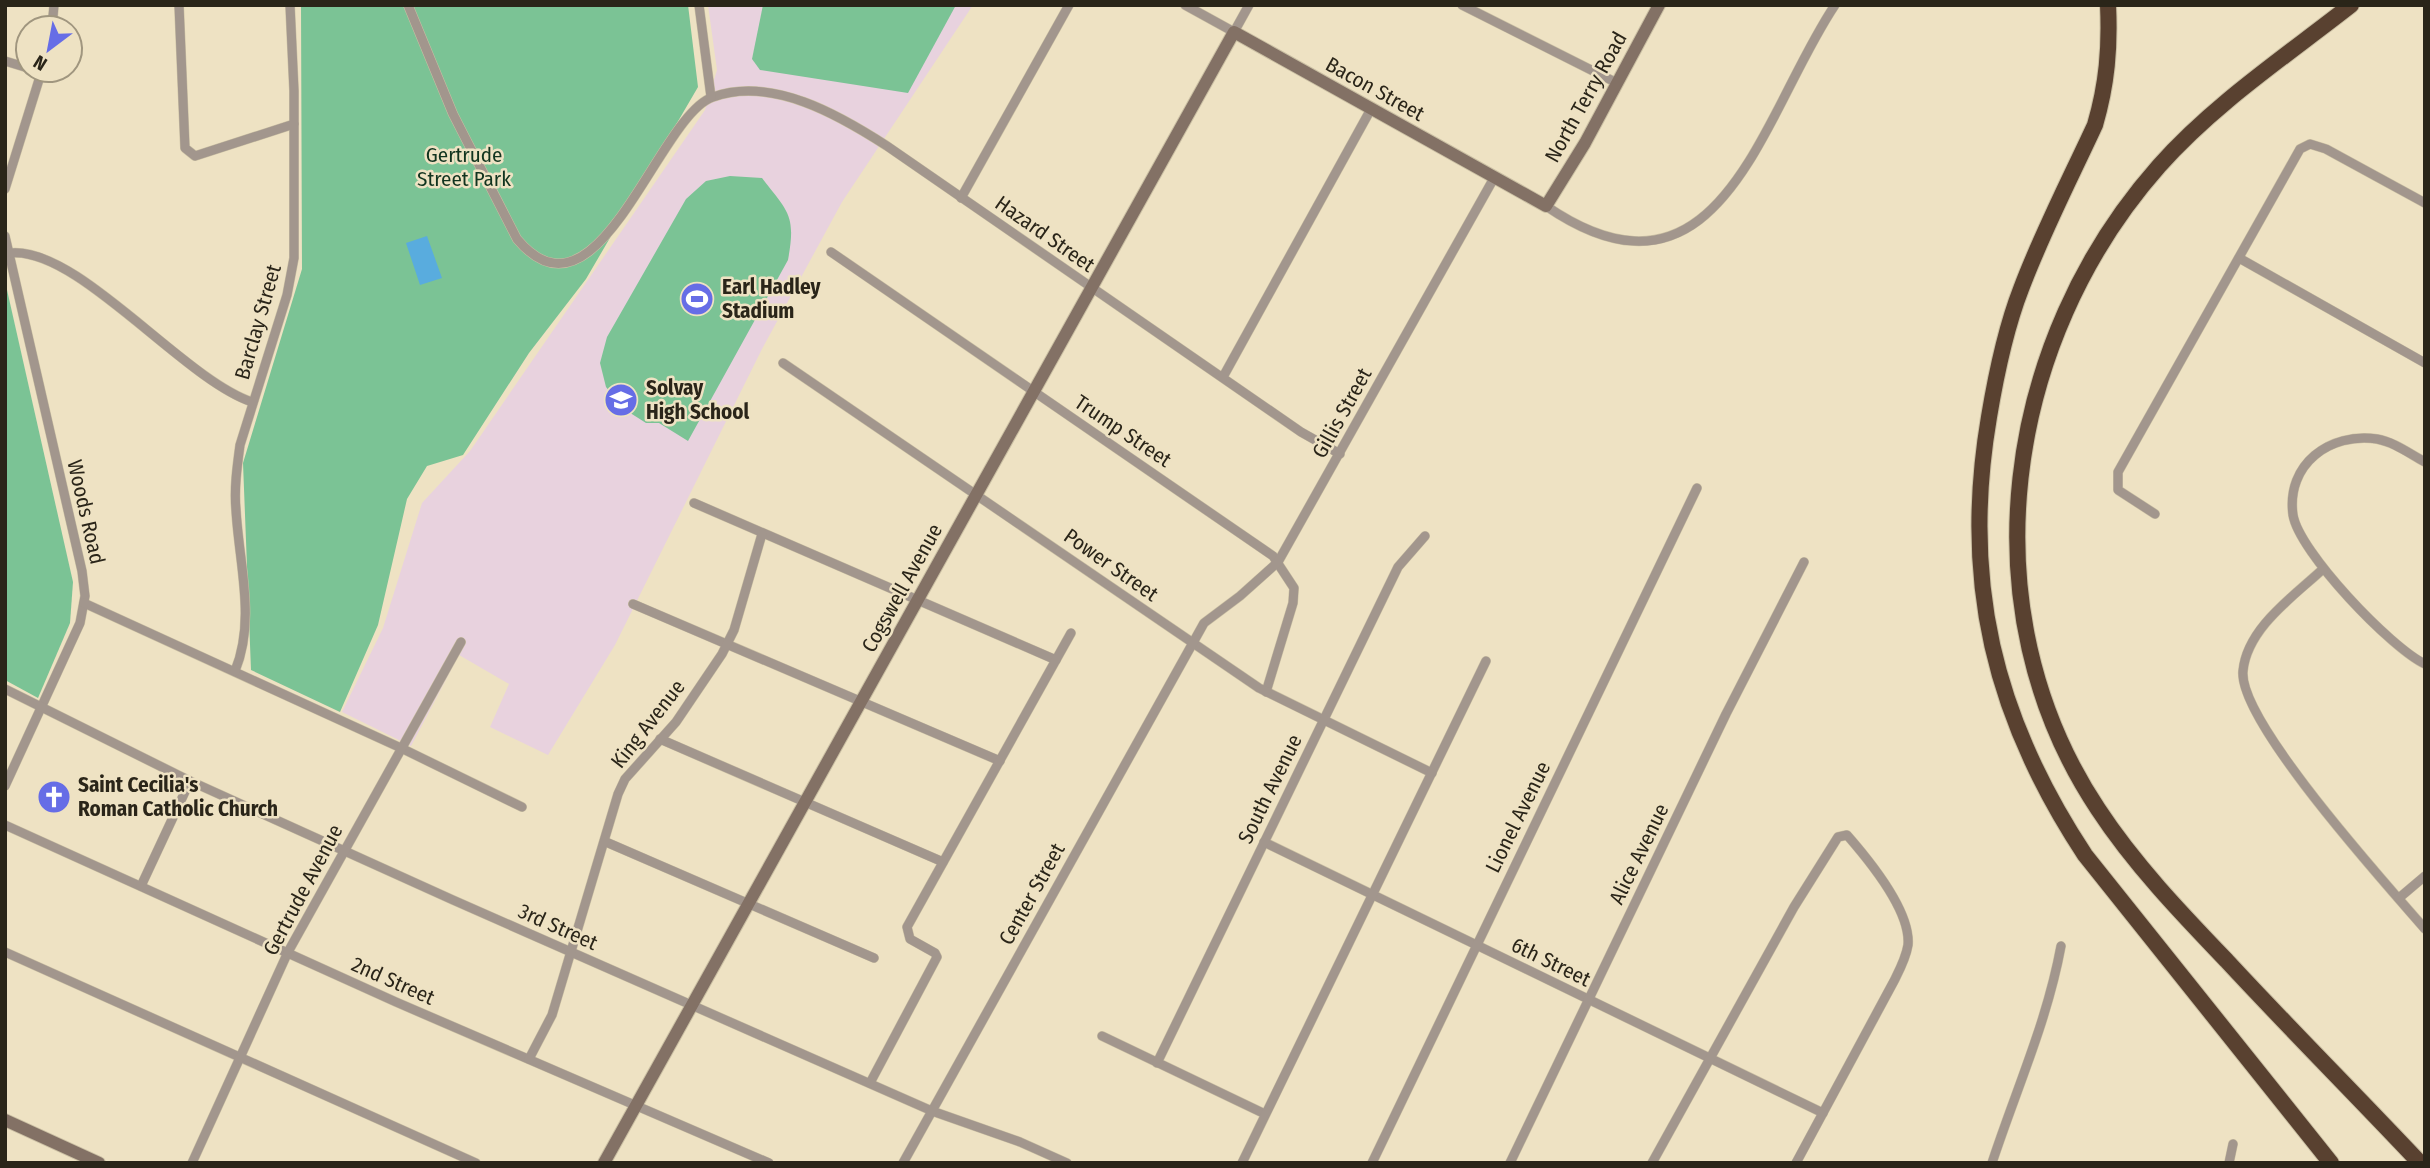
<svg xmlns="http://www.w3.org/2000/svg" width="2430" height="1168" font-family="'Fira Sans Condensed',sans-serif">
  <rect width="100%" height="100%" fill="#eee2c3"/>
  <polygon fill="#e8d2de" points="708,5 973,5 842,202 762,349 615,645 548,755 490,727 509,684 459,655 411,746 342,712 383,628 422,503 470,451 705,110 717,70"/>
  <g fill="#7bc395">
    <polygon points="301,5 688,5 698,87 586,279 529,353 463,455 427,466 407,499 378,625 340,712 251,670 243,463 302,269"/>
    <polygon points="763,5 956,5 908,93 760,70 752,59"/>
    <path d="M730 176 762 178C789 213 796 215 788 260L688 441 659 423H646L624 409 606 387 600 363 607 337 686 199 706 181Z"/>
    <polygon points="5,281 73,582 70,623 38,698 5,680"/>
  </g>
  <polygon fill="#59acde" points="427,236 442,278 420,285 406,243"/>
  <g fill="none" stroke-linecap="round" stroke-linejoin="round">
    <defs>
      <g id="street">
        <polyline points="179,5 185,148 195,156 294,124"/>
        <path d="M408 5 453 114 517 239C598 336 658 115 713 97 772 76 839 115 887 146L1301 432 1340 454"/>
        <polyline points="699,5 711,97"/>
        <polyline points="1185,5 1234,32 1249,5"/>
        <polyline points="1462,5 1617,83"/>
        <polyline points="52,28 54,5"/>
        <polyline points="5,61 28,68"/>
        <polyline points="5,189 42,70"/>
        <polyline points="961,198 1069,5"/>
        <path d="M1546 206C1720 325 1762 113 1835 5"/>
        <polyline points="5,236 82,571 85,596 80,623 5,786"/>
        <polyline points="831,252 1273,556 1294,588 1293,603 1266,692"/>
        <path d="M11 253C78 247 183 379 252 402"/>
        <polyline points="2239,258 2425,363"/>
        <polyline points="783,363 1259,688 1432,773"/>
        <polyline points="1223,377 1371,109"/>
        <path d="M2425 462C2410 454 2394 442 2377 439 2330 432 2286 464 2293 515 2299 552 2391 648 2425 664"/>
        <polyline points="694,503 1056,660"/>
        <polyline points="2155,514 2118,490 2118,472 2300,149 2310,144 2326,149 2425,203"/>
        <path d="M2323 569C2294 596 2247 628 2243 671 2238 721 2388 886 2425 929"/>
        <polyline points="84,603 401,748 522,807"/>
        <polyline points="633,604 1000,761"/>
        <path d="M235 671C256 620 239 564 236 510 234 489 237 467 240 445L287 295 294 258V91L290 5"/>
        <polyline points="5,689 190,781 453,900 932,1111 1020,1142 1067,1163"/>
        <polyline points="660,739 943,862"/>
        <polyline points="5,825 396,1002 769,1163"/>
        <polyline points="606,842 874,958"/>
        <polyline points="1264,842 1823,1113"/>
        <polyline points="141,886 190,781"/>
        <polyline points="2399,898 2425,876"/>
        <polyline points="5,952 476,1163"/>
        <polyline points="1102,1036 1265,1114"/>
        <polyline points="529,1059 552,1015 618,794 625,779 676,722 722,654 734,630 762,534"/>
        <polyline points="1157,1063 1398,567 1425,536"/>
        <polyline points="870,1083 937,957 935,953 910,939 907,927 1071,633"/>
        <polyline points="192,1163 288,952 461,642"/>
        <polyline points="903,1163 1204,623 1240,596 1278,562 1494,178"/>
        <polyline points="1242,1163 1486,661"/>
        <polyline points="1372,1163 1697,488"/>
        <polyline points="1510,1163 1726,714 1804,562"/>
        <path d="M1652 1163 1794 907 1838 837 1847 835C1868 859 1911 911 1908 945 1906 958 1900 969 1894 981L1796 1163"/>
        <path d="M1992 1163C2016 1090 2047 1022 2061 946"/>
        <polyline points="2229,1163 2233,1144"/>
      </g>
      <g id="secondary">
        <polyline points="5,1120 99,1163"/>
        <polyline points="604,1163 1234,32 1546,206 1585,143 1659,5"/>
      </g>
      <g id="highway">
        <path d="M2108 5C2110 48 2107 84 2095 125 2070 179 2042 233 2021 289 2005 330 1996 375 1989 417 1961 581 1994 717 2085 855L2331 1163"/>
        <path d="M2351 5C2286 56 2214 104 2159 166 2004 341 1965 609 2098 809 2134 864 2181 913 2227 961 2290 1029 2356 1095 2420 1163"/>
      </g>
    </defs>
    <use href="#street" stroke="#cbc0a4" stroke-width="10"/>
    <use href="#secondary" stroke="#cbc0a4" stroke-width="14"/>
    <use href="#highway" stroke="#cbc0a4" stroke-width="18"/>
    <use href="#street" stroke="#a2968d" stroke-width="9"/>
    <use href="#secondary" stroke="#837165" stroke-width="12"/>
    <use href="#highway" stroke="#594130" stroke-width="16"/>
  </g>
  <defs>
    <symbol id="stadium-disc" viewBox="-11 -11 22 22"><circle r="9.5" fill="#666de6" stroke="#eee2c3"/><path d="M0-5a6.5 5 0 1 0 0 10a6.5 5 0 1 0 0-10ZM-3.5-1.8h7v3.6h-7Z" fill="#fff"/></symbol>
    <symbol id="school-disc" viewBox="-11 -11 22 22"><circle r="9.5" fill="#666de6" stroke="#eee2c3"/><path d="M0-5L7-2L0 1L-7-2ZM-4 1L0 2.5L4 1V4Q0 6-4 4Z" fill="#fff"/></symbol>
    <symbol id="church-disc" viewBox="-11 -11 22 22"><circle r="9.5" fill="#666de6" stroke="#eee2c3"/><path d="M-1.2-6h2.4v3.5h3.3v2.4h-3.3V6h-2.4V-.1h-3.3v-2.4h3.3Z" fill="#fff"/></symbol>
  </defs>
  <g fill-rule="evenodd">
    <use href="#stadium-disc" x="678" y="280" width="38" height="38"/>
    <use href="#school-disc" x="602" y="381" width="38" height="38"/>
    <use href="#church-disc" x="35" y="778" width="38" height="38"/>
  </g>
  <g text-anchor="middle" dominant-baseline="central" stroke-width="5" stroke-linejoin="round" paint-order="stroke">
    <g font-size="21" fill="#2a2519" stroke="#eee2c3">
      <text transform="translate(1375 89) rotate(29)">Bacon Street</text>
      <text transform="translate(1586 97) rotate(-61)">North Terry Road</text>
      <text transform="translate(1045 234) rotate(35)">Hazard Street</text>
      <text transform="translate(258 322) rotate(-74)">Barclay Street</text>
      <text transform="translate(1342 413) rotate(-61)">Gillis Street</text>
      <text transform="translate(1123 431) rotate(34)">Trump Street</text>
      <text transform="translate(86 512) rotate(77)">Woods Road</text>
      <text transform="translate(1111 565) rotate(35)">Power Street</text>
      <text transform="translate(902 588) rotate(-61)">Cogswell Avenue</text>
      <text transform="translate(648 724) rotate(-52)">King Avenue</text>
      <text transform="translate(1270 789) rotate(-64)">South Avenue</text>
      <text transform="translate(1518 817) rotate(-64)">Lionel Avenue</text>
      <text transform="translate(1639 854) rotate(-64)">Alice Avenue</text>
      <text transform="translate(303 890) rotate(-62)">Gertrude Avenue</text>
      <text transform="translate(1032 894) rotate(-61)">Center Street</text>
      <text transform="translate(558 927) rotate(24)">3rd Street</text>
      <text transform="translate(1551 962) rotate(26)">6th Street</text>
      <text transform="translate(393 981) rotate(24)">2nd Street</text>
    </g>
    <g font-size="21" fill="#11341f" stroke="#eee2c3">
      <text x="464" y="155">Gertrude<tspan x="464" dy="24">Street Park</tspan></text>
    </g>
    <g font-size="21" font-weight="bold" fill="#2a2519" stroke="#eee2c3" text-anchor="start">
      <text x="722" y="287">Earl Hadley<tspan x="722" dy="24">Stadium</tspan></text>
      <text x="646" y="388">Solvay<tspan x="646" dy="24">High School</tspan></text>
      <text x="78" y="785">Saint Cecilia's<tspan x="78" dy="24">Roman Catholic Church</tspan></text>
    </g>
  </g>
  <rect width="2430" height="1168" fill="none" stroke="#2a2519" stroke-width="14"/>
  <g transform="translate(49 49) rotate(212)"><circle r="33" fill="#eee2c3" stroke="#a0967f" stroke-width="2"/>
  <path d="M0-5L12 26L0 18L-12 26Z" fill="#666de6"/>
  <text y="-10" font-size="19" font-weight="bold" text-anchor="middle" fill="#2a2519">N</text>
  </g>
</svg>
